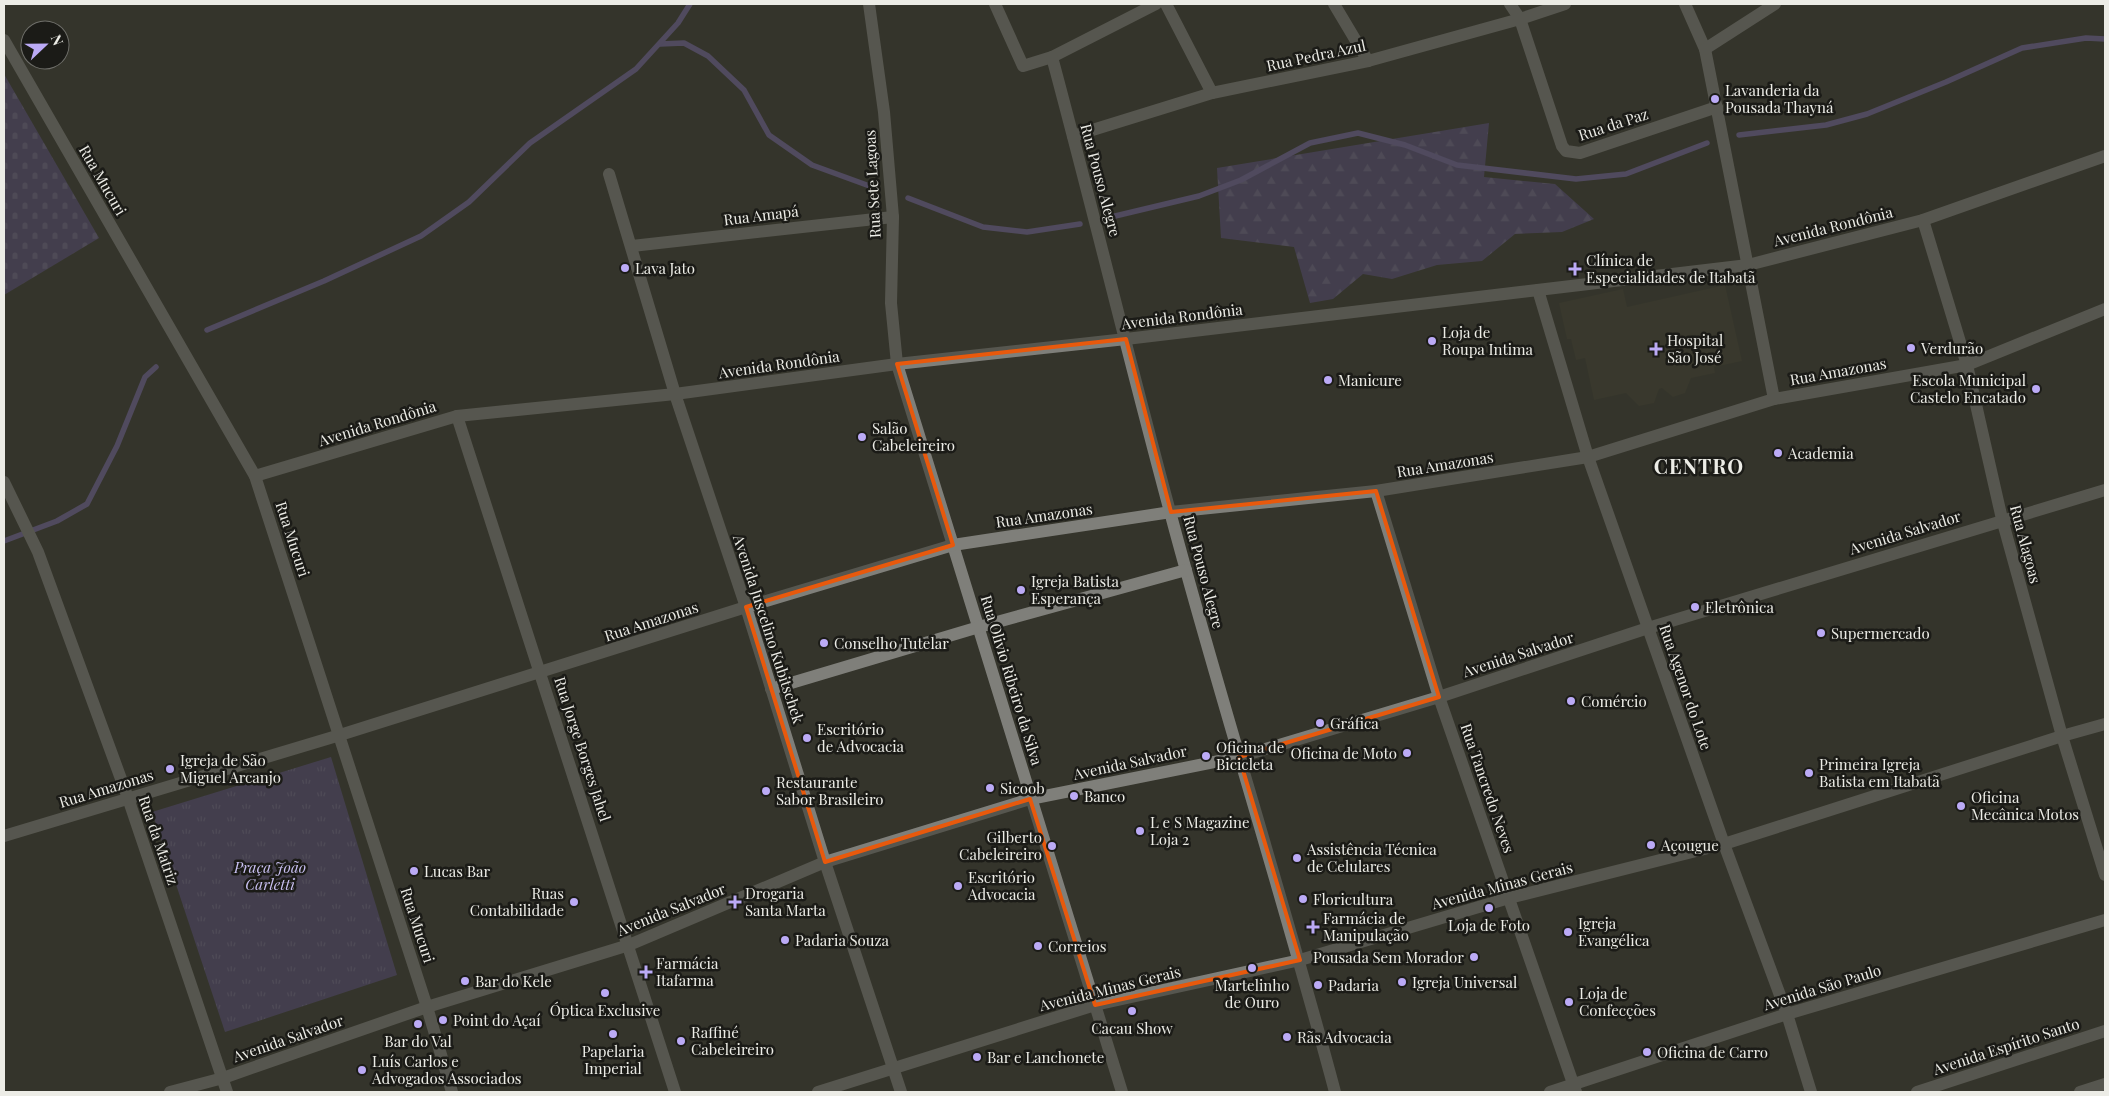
<svg xmlns="http://www.w3.org/2000/svg" width="2109" height="1096" font-family="'Playfair Display',serif">
  <defs>
    <pattern id="forest-firs" width="22" height="20" patternUnits="userSpaceOnUse" patternTransform="scale(1.25)"><rect width="22" height="20" fill="#554b77"/><path d="M5 1l3.5 6h-7zM16 11l3.5 6h-7z" fill="#6e658a"/></pattern>
    <pattern id="cemetery-stones" width="16" height="16" patternUnits="userSpaceOnUse" patternTransform="scale(1.25)"><rect width="16" height="16" fill="#554b77"/><path d="M2 7V4a2 2 0 0 1 4 0v3zM10 15v-3a2 2 0 0 1 4 0v3z" fill="#6e658a"/></pattern>
    <pattern id="park-tufts" width="24" height="20" patternUnits="userSpaceOnUse" patternTransform="scale(1.25)"><rect width="24" height="20" fill="#554b77"/><path d="M3 7l-1-3M5 7V3M7 7l1-3M15 17l-1-3M17 17v-4M19 17l1-3" fill="none" stroke="#6e658a"/></pattern>
  </defs>
  <rect width="100%" height="100%" fill="#34342b"/>
  <polygon fill="#3e3d2f" points="1725,285 1742,361 1714,367 1715,373 1691,378 1685,393 1673,397 1662,388 1659,389 1654,403 1639,406 1626,393 1594,400 1585,358 1576,360 1571,339 1567,339 1559,303 1623,289 1627,307"/>
  <polygon fill="url(#forest-firs)" points="1489,123 1484,177 1555,184 1594,219 1562,232 1515,234 1482,261 1437,265 1392,279 1363,274 1333,299 1310,303 1294,247 1221,238 1217,168"/>
  <polygon fill="url(#cemetery-stones)" points="4,74 99,238 4,295"/>
  <polygon fill="url(#park-tufts)" points="331,757 397,975 225,1032 152,812"/>
  <g fill="none" stroke-linecap="round" stroke-linejoin="round">
    <g stroke="#71649c" stroke-width="5.5">
      <polyline points="660,44 684,43 708,56 744,90 769,135 812,165 875,188"/>
      <polyline points="1739,135 1826,125 1867,114 1946,82 2022,48 2086,38 2105,39"/>
      <polyline points="908,198 983,227 1027,232 1080,224"/>
      <polyline points="1111,217 1199,196 1241,180 1310,143 1358,133 1405,145 1457,165 1576,179 1626,174 1707,143"/>
      <polyline points="207,330 324,281 421,236 469,202 530,143 636,69 678,23 690,4"/>
      <polyline points="4,541 57,521 87,504 117,446 145,377 156,367"/>
    </g>
    <g stroke="#7f7f7a" stroke-width="12">
      <polyline points="869,4 884,112 893,217 891,303 897,364 1122,1092"/>
      <polyline points="995,4 1023,66 1052,57 1156,4"/>
      <polyline points="1166,4 1212,93"/>
      <polyline points="1334,4 1368,61"/>
      <polyline points="1510,4 1520,19 1562,146 1566,151 1580,153 1717,107"/>
      <polyline points="1685,4 1705,49 1774,399"/>
      <polyline points="4,40 255,476 427,1007 452,1092"/>
      <polyline points="1705,49 1775,4"/>
      <path d="M1052 57C1098 228 1139 402 1187 574 1235 747 1289 919 1335 1092"/>
      <polyline points="1073,136 1212,93 1368,61 1520,19 1565,4"/>
      <polyline points="609,174 675,394 746,607 825,862 901,1092"/>
      <polyline points="1923,220 1967,365 2002,519 2062,736 2105,875"/>
      <polyline points="632,246 893,217"/>
      <polyline points="1538,290 1588,457 1724,844 1787,1014 1811,1092"/>
      <polyline points="457,416 675,1092"/>
      <polyline points="255,476 457,416 675,394 897,364 1126,339 1748,265 1923,220 2105,156"/>
      <polyline points="4,482 38,552 128,798 227,1092"/>
      <polyline points="1376,491 1439,697 1576,1092"/>
      <polyline points="771,689 979,627 1186,570"/>
      <polyline points="4,836 340,735 746,607 953,545 1171,512 1376,491 1588,457 1774,399 1967,365 2105,309"/>
      <polyline points="170,1092 223,1078 427,1007 629,945 825,862 1030,799 1239,757 1439,697 1648,628 2105,490"/>
      <polyline points="818,1092 1095,1005 1300,960 1509,898 1724,844 2062,736 2105,724"/>
      <polyline points="1550,1092 1787,1014 2105,920"/>
      <polyline points="1917,1092 2105,1031"/>
      <polyline points="2080,1092 2105,1084"/>
    </g>
  </g>
  <path d="M0 0H2109V1096H0ZM1126 339 1171 512 1376 491 1439 697 1239 757 1300 960 1095 1005 1030 799 825 862 746 607 953 545 897 364Z" fill="#34342b" fill-opacity=".55" fill-rule="evenodd"/>
  <path fill="none" stroke="#e8590c" stroke-width="4" stroke-linejoin="round" d="M1126 339 1171 512 1376 491 1439 697 1239 757 1300 960 1095 1005 1030 799 825 862 746 607 953 545 897 364Z"/>
  <g fill="#bbaaf6" stroke="#1b1b17" stroke-width="2">
    <circle cx="1715" cy="99" r="5"/>
    <circle cx="625" cy="268" r="5"/>
    <path d="M1572.5 261.5h5v5h5v5h-5v5h-5v-5h-5v-5h5z"/>
    <circle cx="1432" cy="341" r="5"/>
    <circle cx="1911" cy="348" r="5"/>
    <path d="M1653.5 341.5h5v5h5v5h-5v5h-5v-5h-5v-5h5z"/>
    <circle cx="1328" cy="380" r="5"/>
    <circle cx="2036" cy="389" r="5"/>
    <circle cx="862" cy="437" r="5"/>
    <circle cx="1778" cy="453" r="5"/>
    <circle cx="1021" cy="590" r="5"/>
    <circle cx="1695" cy="607" r="5"/>
    <circle cx="1821" cy="633" r="5"/>
    <circle cx="824" cy="643" r="5"/>
    <circle cx="1571" cy="701" r="5"/>
    <circle cx="1320" cy="723" r="5"/>
    <circle cx="807" cy="738" r="5"/>
    <circle cx="1407" cy="753" r="5"/>
    <circle cx="1206" cy="756" r="5"/>
    <circle cx="170" cy="769" r="5"/>
    <circle cx="1809" cy="773" r="5"/>
    <circle cx="990" cy="788" r="5"/>
    <circle cx="766" cy="791" r="5"/>
    <circle cx="1074" cy="796" r="5"/>
    <circle cx="1961" cy="806" r="5"/>
    <circle cx="1140" cy="831" r="5"/>
    <circle cx="1651" cy="845" r="5"/>
    <circle cx="1052" cy="846" r="5"/>
    <circle cx="1297" cy="858" r="5"/>
    <circle cx="414" cy="871" r="5"/>
    <circle cx="958" cy="886" r="5"/>
    <circle cx="1303" cy="899" r="5"/>
    <circle cx="574" cy="902" r="5"/>
    <path d="M732.5 894.5h5v5h5v5h-5v5h-5v-5h-5v-5h5z"/>
    <circle cx="1489" cy="908" r="5"/>
    <path d="M1310.5 919.5h5v5h5v5h-5v5h-5v-5h-5v-5h5z"/>
    <circle cx="1568" cy="932" r="5"/>
    <circle cx="785" cy="940" r="5"/>
    <circle cx="1038" cy="946" r="5"/>
    <circle cx="1474" cy="957" r="5"/>
    <circle cx="1252" cy="968" r="5"/>
    <path d="M643.5 964.5h5v5h5v5h-5v5h-5v-5h-5v-5h5z"/>
    <circle cx="465" cy="981" r="5"/>
    <circle cx="1402" cy="982" r="5"/>
    <circle cx="1318" cy="985" r="5"/>
    <circle cx="605" cy="993" r="5"/>
    <circle cx="1569" cy="1002" r="5"/>
    <circle cx="1132" cy="1011" r="5"/>
    <circle cx="443" cy="1020" r="5"/>
    <circle cx="418" cy="1024" r="5"/>
    <circle cx="613" cy="1034" r="5"/>
    <circle cx="1287" cy="1037" r="5"/>
    <circle cx="681" cy="1041" r="5"/>
    <circle cx="1647" cy="1052" r="5"/>
    <circle cx="977" cy="1057" r="5"/>
    <circle cx="362" cy="1070" r="5"/>
  </g>
  <g text-anchor="middle" dominant-baseline="central" stroke-width="5" stroke-linejoin="round" paint-order="stroke">
    <g font-size="15" fill="#ecece6" stroke="#1b1b17">
      <text transform="translate(1316 55) rotate(-12)">Rua Pedra Azul</text>
      <text transform="translate(1613 124) rotate(-18)">Rua da Paz</text>
      <text transform="translate(103 180) rotate(60)">Rua Mucuri</text>
      <text transform="translate(1101 180) rotate(75)">Rua Pouso Alegre</text>
      <text transform="translate(872 184) rotate(-93)">Rua Sete Lagoas</text>
      <text transform="translate(761 215) rotate(-7)">Rua Amapá</text>
      <text transform="translate(1833 226) rotate(-14)">Avenida Rondônia</text>
      <text transform="translate(1182 316) rotate(-7)">Avenida Rondônia</text>
      <text transform="translate(779 364) rotate(-8)">Avenida Rondônia</text>
      <text transform="translate(1838 371) rotate(-10)">Rua Amazonas</text>
      <text transform="translate(377 423) rotate(-17)">Avenida Rondônia</text>
      <text transform="translate(1445 464) rotate(-9)">Rua Amazonas</text>
      <text transform="translate(1044 515) rotate(-8)">Rua Amazonas</text>
      <text transform="translate(1905 532) rotate(-17)">Avenida Salvador</text>
      <text transform="translate(293 539) rotate(72)">Rua Mucuri</text>
      <text transform="translate(2026 544) rotate(75)">Rua Alagoas</text>
      <text transform="translate(1204 572) rotate(75)">Rua Pouso Alegre</text>
      <text transform="translate(651 621) rotate(-18)">Rua Amazonas</text>
      <text transform="translate(769 629) rotate(72)">Avenida Juscelino Kubitschek</text>
      <text transform="translate(1518 654) rotate(-18)">Avenida Salvador</text>
      <text transform="translate(1012 680) rotate(73)">Rua Olivio Ribeiro da Silva</text>
      <text transform="translate(1686 687) rotate(71)">Rua Agenor do Lote</text>
      <text transform="translate(583 749) rotate(72)">Rua Jorge Borges Jahel</text>
      <text transform="translate(1130 762) rotate(-12)">Avenida Salvador</text>
      <text transform="translate(106 788) rotate(-17)">Rua Amazonas</text>
      <text transform="translate(1488 788) rotate(71)">Rua Tancredo Neves</text>
      <text transform="translate(159 840) rotate(71)">Rua da Matriz</text>
      <text transform="translate(1502 885) rotate(-15)">Avenida Minas Gerais</text>
      <text transform="translate(671 909) rotate(-22)">Avenida Salvador</text>
      <text transform="translate(418 925) rotate(72)">Rua Mucuri</text>
      <text transform="translate(1822 987) rotate(-17)">Avenida São Paulo</text>
      <text transform="translate(1110 988) rotate(-14)">Avenida Minas Gerais</text>
      <text transform="translate(288 1038) rotate(-19)">Avenida Salvador</text>
      <text transform="translate(2006 1046) rotate(-18)">Avenida Espírito Santo</text>
    </g>
    <g font-size="15" fill="#ecece6" stroke="#1b1b17" text-anchor="start">
      <text x="1725" y="90">Lavanderia da<tspan x="1725" dy="17">Pousada Thayná</tspan></text>
      <text x="1586" y="260">Clínica de<tspan x="1586" dy="17">Especialidades de Itabatã</tspan></text>
      <text x="635" y="268">Lava Jato</text>
      <text x="1442" y="332">Loja de<tspan x="1442" dy="17">Roupa Intima</tspan></text>
      <text x="1667" y="340">Hospital<tspan x="1667" dy="17">São José</tspan></text>
      <text x="1921" y="348">Verdurão</text>
      <text x="1338" y="380">Manicure</text>
      <text x="2026" y="380" text-anchor="end">Escola Municipal<tspan x="2026" dy="17">Castelo Encatado</tspan></text>
      <text x="872" y="428">Salão<tspan x="872" dy="17">Cabeleireiro</tspan></text>
      <text x="1788" y="453">Academia</text>
      <text x="1031" y="581">Igreja Batista<tspan x="1031" dy="17">Esperança</tspan></text>
      <text x="1705" y="607">Eletrônica</text>
      <text x="1831" y="633">Supermercado</text>
      <text x="834" y="643">Conselho Tutelar</text>
      <text x="1581" y="701">Comércio</text>
      <text x="1330" y="723">Gráfica</text>
      <text x="817" y="729">Escritório<tspan x="817" dy="17">de Advocacia</tspan></text>
      <text x="1216" y="747">Oficina de<tspan x="1216" dy="17">Bicicleta</tspan></text>
      <text x="1397" y="753" text-anchor="end">Oficina de Moto</text>
      <text x="180" y="760">Igreja de São<tspan x="180" dy="17">Miguel Arcanjo</tspan></text>
      <text x="1819" y="764">Primeira Igreja<tspan x="1819" dy="17">Batista em Itabatã</tspan></text>
      <text x="776" y="782">Restaurante<tspan x="776" dy="17">Sabor Brasileiro</tspan></text>
      <text x="1000" y="788">Sicoob</text>
      <text x="1084" y="796">Banco</text>
      <text x="1971" y="797">Oficina<tspan x="1971" dy="17">Mecânica Motos</tspan></text>
      <text x="1150" y="822">L e S Magazine<tspan x="1150" dy="17">Loja 2</tspan></text>
      <text x="1042" y="837" text-anchor="end">Gilberto<tspan x="1042" dy="17">Cabeleireiro</tspan></text>
      <text x="1661" y="845">Açougue</text>
      <text x="1307" y="849">Assistência Técnica<tspan x="1307" dy="17">de Celulares</tspan></text>
      <text x="424" y="871">Lucas Bar</text>
      <text x="968" y="877">Escritório<tspan x="968" dy="17">Advocacia</tspan></text>
      <text x="564" y="893" text-anchor="end">Ruas<tspan x="564" dy="17">Contabilidade</tspan></text>
      <text x="745" y="893">Drogaria<tspan x="745" dy="17">Santa Marta</tspan></text>
      <text x="1313" y="899">Floricultura</text>
      <text x="1323" y="918">Farmácia de<tspan x="1323" dy="17">Manipulação</tspan></text>
      <text x="1578" y="923">Igreja<tspan x="1578" dy="17">Evangélica</tspan></text>
      <text x="1489" y="925" text-anchor="middle">Loja de Foto</text>
      <text x="795" y="940">Padaria Souza</text>
      <text x="1048" y="946">Correios</text>
      <text x="1464" y="957" text-anchor="end">Pousada Sem Morador</text>
      <text x="656" y="963">Farmácia<tspan x="656" dy="17">Itafarma</tspan></text>
      <text x="475" y="981">Bar do Kele</text>
      <text x="1412" y="982">Igreja Universal</text>
      <text x="1252" y="985" text-anchor="middle">Martelinho<tspan x="1252" dy="17">de Ouro</tspan></text>
      <text x="1328" y="985">Padaria</text>
      <text x="1579" y="993">Loja de<tspan x="1579" dy="17">Confecções</tspan></text>
      <text x="605" y="1010" text-anchor="middle">Óptica Exclusive</text>
      <text x="453" y="1020">Point do Açaí</text>
      <text x="1132" y="1028" text-anchor="middle">Cacau Show</text>
      <text x="691" y="1032">Raffiné<tspan x="691" dy="17">Cabeleireiro</tspan></text>
      <text x="1297" y="1037">Rãs Advocacia</text>
      <text x="418" y="1041" text-anchor="middle">Bar do Val</text>
      <text x="613" y="1051" text-anchor="middle">Papelaria<tspan x="613" dy="17">Imperial</tspan></text>
      <text x="1657" y="1052">Oficina de Carro</text>
      <text x="987" y="1057">Bar e Lanchonete</text>
      <text x="372" y="1061">Luís Carlos e<tspan x="372" dy="17">Advogados Associados</tspan></text>
    </g>
    <g font-size="15" font-style="italic" fill="#c9c0f2" stroke="#1b1b17">
      <text x="270" y="867">Praça João<tspan x="270" dy="17">Carletti</tspan></text>
    </g>
    <g font-size="20" font-weight="bold" letter-spacing="1" fill="#ecece6" stroke="#1b1b17">
      <text x="1699" y="465">CENTRO</text>
    </g>
  </g>
  <rect width="2109" height="1096" fill="none" stroke="#ecece6" stroke-width="10"/>
  <g transform="translate(45 45) rotate(68)"><circle r="24" fill="#1b1b17" stroke="#6f6f6a"/>
  <path d="M0-4L9 19L0 12L-9 19Z" fill="#bbaaf6"/>
  <text y="-8" font-size="14" font-weight="bold" text-anchor="middle" fill="#ecece6">N</text>
  </g>
</svg>
